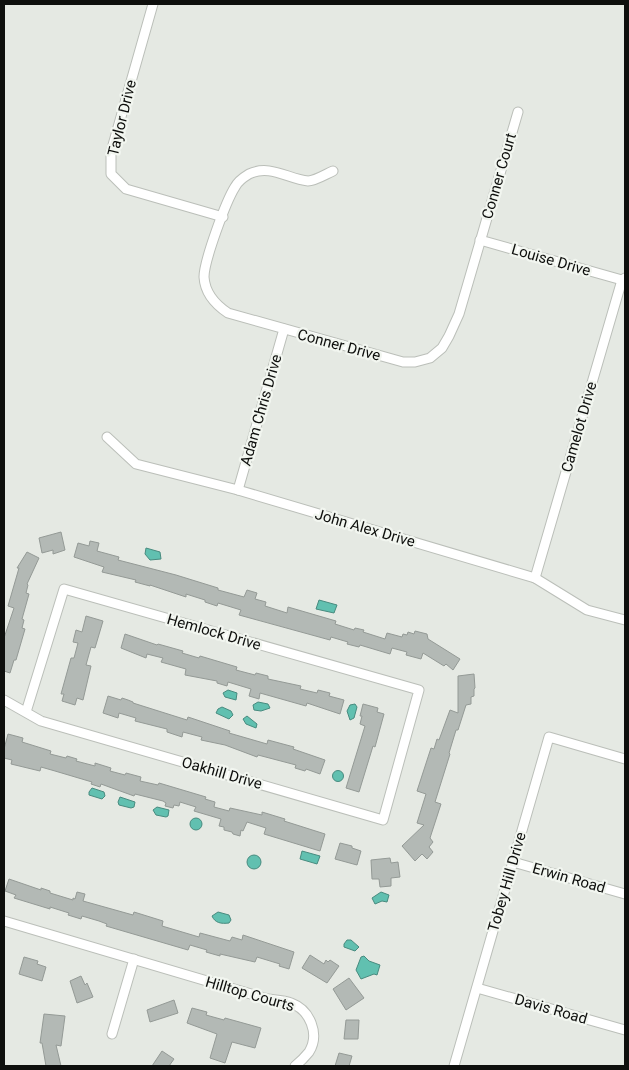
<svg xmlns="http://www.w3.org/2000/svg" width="629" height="1070" font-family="Roboto,sans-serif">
  <rect width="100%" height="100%" fill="#e5e9e3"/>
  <g fill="#61c0b0" stroke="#488b7f">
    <polygon points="146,548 160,552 161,559 150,560 145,554"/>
    <polygon points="319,600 337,605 334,613 316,609"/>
    <polygon points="228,690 237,693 236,700 225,697 223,693"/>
    <polygon points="258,702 268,704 270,708 261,711 254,710 253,705"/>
    <polygon points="355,704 357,707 354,718 350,720 347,711 350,705"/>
    <polygon points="222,707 231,711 233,715 229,719 216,713 218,709"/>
    <polygon points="247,716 257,724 256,728 246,724 243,719"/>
    <circle cx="338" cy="776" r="5.5"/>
    <polygon points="92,788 104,792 105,796 102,799 89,795 89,792"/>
    <polygon points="120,797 135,802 134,807 131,808 119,805 118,802"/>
    <polygon points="157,807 169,810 168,816 166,817 156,815 153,810"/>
    <circle cx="196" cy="824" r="6"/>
    <polygon points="302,851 320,856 317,864 300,859"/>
    <circle cx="254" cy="862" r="7"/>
    <polygon points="381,892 389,895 387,902 382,901 375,904 372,898"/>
    <path d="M218 912 229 915 231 920 229 923C221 924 215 923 212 916Z"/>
    <polygon points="347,940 351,940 359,947 355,951 344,947 344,944"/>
    <polygon points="364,956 369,961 380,965 377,975 374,974 361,979 356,970 361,957"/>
  </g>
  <g fill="#b3b9b5" stroke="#949a96">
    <polygon points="61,532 65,550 53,554 53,550 42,553 39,538"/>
    <polygon points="90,541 99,543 97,551 119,557 118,560 176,575 218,588 218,590 244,597 247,590 257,593 255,599 266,602 265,606 287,613 288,607 336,621 335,624 354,630 355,628 364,630 363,632 385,639 387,633 402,637 403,634 407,635 408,632 414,634 415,631 427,634 428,639 460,659 453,670 446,664 444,666 423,653 421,659 406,655 407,652 392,648 390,654 360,645 359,647 347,644 348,642 331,637 330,640 239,615 241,610 218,603 217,606 205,602 205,600 186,594 186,597 150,585 150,586 135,582 136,580 102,572 104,567 74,557 78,543 89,546"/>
    <polygon points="27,552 39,558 27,584 28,585 26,593 29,594 22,619 24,620 22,628 25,629 16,660 14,660 10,673 4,671 4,638 14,608 8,606 19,568 17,568"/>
    <polygon points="86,616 103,621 95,648 91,647 86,665 91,666 83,700 77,698 75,705 62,701 64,694 61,694 71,658 74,658 78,643 73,642 76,630 82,632"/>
    <polygon points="125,634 157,645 158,644 183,651 182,653 199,658 200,656 237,667 236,670 255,675 256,673 268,676 268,679 301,686 300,689 317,693 318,690 330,693 329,696 344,700 340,714 307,703 306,706 260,693 259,699 249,696 251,689 228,682 227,686 217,683 217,681 185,675 186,669 161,662 163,658 147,654 146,658 121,648"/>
    <polygon points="474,674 475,688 474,689 474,696 471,697 471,704 466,705 458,730 456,730 449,753 450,754 435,802 441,804 430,838 433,842 429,847 433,852 427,859 422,854 415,861 402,846 424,825 417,823 426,794 417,791 431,748 434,749 437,739 439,740 450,710 458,713 458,676"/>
    <polygon points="108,696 121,700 122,698 128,700 133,702 133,703 187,720 188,717 230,731 229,733 267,744 268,740 294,747 293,749 325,760 320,774 306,769 305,771 295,768 296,765 258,755 257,757 225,745 201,740 202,737 183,732 182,737 167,732 167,729 135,721 136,718 119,713 118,718 103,713"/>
    <polygon points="363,704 378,708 377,712 384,714 375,747 373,746 359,792 346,788 365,726 360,724 362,716 360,716"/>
    <polygon points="8,734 23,738 22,742 51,751 50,754 66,758 67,756 77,759 76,761 95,766 95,763 111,768 110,771 125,775 126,773 141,777 140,781 158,785 159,783 206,797 205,799 215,802 214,807 229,811 230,808 262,815 262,812 285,819 284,821 325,834 320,851 264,834 266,828 247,822 243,831 241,830 240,836 233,834 232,832 224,830 224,827 219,826 221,819 194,811 196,807 180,802 179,806 174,805 173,808 165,806 166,803 163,801 135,794 134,796 101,784 100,787 91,784 92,782 55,771 41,767 40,771 11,764 12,760 4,758 4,749"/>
    <polygon points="340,843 352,846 352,848 361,851 357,865 335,859"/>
    <polygon points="390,858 391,863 398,862 400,877 391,878 391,886 380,887 379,879 372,879 371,860"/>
    <polygon points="9,879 41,890 41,888 50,891 50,893 73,900 73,898 75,899 77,892 85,894 83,901 133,915 134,912 163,921 162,926 199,937 200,933 230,941 232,937 242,940 243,935 294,952 289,969 279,966 280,964 257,957 255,962 220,954 220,956 206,952 207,950 190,945 188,950 106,926 107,924 99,921 82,916 81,919 68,915 69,913 50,907 50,909 14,898 16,895 5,891"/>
    <polygon points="310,955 324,964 326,960 328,962 330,960 339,966 327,983 302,968"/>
    <polygon points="24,957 38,961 37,964 46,967 42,981 19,974"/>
    <polygon points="81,976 85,985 87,983 93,997 77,1003 70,981"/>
    <polygon points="349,978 364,998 346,1010 333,989"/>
    <polygon points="174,1000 178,1013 150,1022 147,1010"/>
    <polygon points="192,1008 207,1012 206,1015 224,1020 225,1018 261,1028 255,1048 232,1042 225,1063 210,1058 217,1034 187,1023"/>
    <polygon points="44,1014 65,1016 61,1046 56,1045 61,1066 46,1066 42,1043 40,1043"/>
    <polygon points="346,1020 359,1020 358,1039 344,1039"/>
    <polygon points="162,1051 174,1059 169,1066 152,1066"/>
    <polygon points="339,1053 352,1056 349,1066 335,1066"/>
  </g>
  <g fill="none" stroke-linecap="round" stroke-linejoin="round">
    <defs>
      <g id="street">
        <polyline points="153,4 111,152 111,174 126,189 223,217"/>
        <path d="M333 171C326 174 315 181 308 181 288 179 270 164 249 174 244 177 238 181 235 187 226 201 204 261 204 277 205 294 216 305 228 313L403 362H415L430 358 442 348 449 336 459 314 518 112"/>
        <polyline points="480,240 622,280"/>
        <polyline points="107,437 136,464 238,490 535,578 587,610 625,620"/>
        <polyline points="238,490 284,329"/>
        <polyline points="535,578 622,280 625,278"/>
        <polyline points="4,700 41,721 383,820 419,690 64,589 26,712"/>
        <polyline points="513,862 625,894"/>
        <path d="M4 921 268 999C275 1000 284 1000 291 1003 310 1010 320 1034 309 1052 305 1057 300 1062 295 1066"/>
        <polyline points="477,988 625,1030"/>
        <polyline points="112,1034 134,959"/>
        <polyline points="454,1066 549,737 625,759"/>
      </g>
    </defs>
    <use href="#street" stroke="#bbbfb9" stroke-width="11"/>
    <use href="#street" stroke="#fff" stroke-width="9"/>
  </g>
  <g text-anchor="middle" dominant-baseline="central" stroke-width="4.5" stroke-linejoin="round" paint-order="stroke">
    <g font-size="15" fill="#0e0f0d" stroke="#f2f6f0">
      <text transform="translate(122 118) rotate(-76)">Taylor Drive</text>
      <text transform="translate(499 176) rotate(-74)">Conner Court</text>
      <text transform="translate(551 260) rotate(16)">Louise Drive</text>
      <text transform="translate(339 345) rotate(15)">Conner Drive</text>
      <text transform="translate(261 410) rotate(-74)">Adam Chris Drive</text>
      <text transform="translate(579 427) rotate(-74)">Camelot Drive</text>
      <text transform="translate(365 528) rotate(16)">John Alex Drive</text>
      <text transform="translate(214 632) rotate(16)">Hemlock Drive</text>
      <text transform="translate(222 773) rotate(16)">Oakhill Drive</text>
      <text transform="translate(569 878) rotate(16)">Erwin Road</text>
      <text transform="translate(507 882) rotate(-74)">Tobey Hill Drive</text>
      <text transform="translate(250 994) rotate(16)">Hilltop Courts</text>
      <text transform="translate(551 1009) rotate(16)">Davis Road</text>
    </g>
  </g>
  <rect width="629" height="1070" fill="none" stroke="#0e0f0d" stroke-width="10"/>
</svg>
